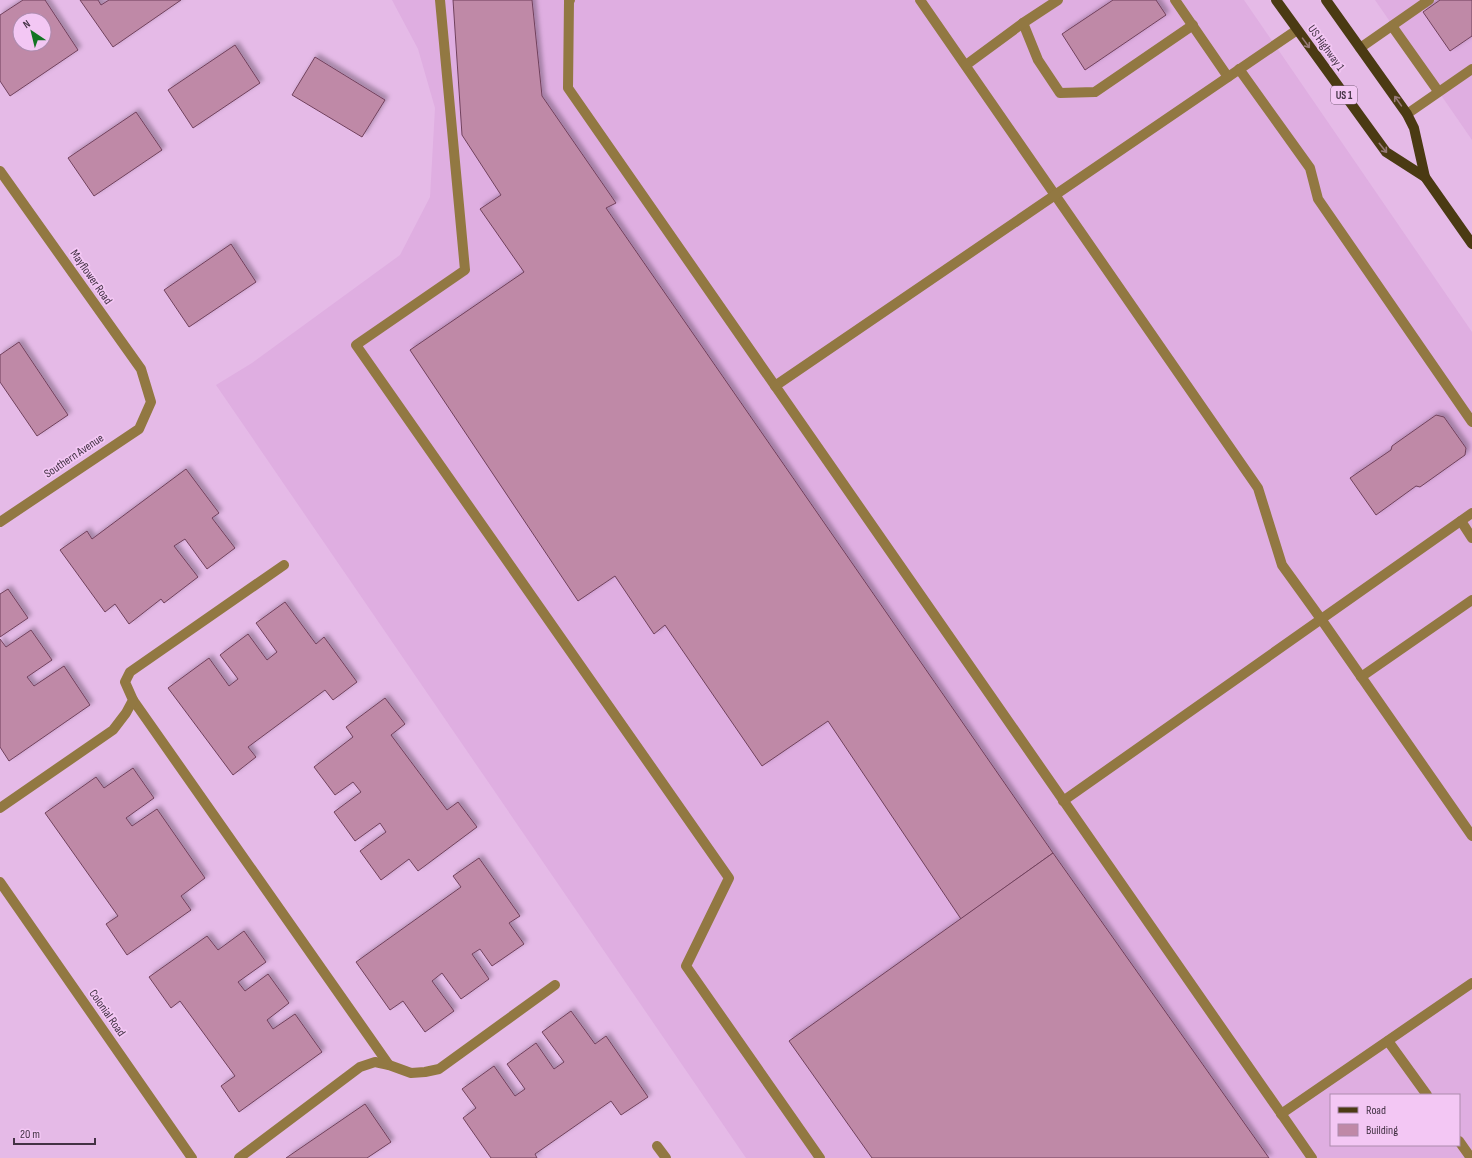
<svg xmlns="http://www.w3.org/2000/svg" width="1472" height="1158" font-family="'Sofia Sans Condensed',sans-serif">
  <defs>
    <filter id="shadow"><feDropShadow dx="3.5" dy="-3.5" stdDeviation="2" flood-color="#0004"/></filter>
  </defs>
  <rect width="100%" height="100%" fill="#e5bae7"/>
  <g fill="#dfaee1" fill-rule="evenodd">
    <path d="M392 0H1244L1472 332V1158H746L216 385 252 363 400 255 430 197 435 108 418 49ZM1331 1095H1459V1145H1331Z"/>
    <polygon points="1375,0 1472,0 1472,140 1452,111"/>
  </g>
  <g fill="#bf89a7" stroke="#71415d" fill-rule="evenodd" filter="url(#shadow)">
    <path d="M23 0H45L78 50 10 96 0 81V15ZM20 20H44V44H20Z"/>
    <polygon points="80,0 98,0 101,5 109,0 181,0 113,47"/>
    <polygon points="453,0 532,0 542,96 616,203 606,208 1053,853 961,919 828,721 762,766 665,625 654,634 615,576 578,601 410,350 524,272 480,209 501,195 462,135"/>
    <polygon points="1113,0 1156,0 1166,15 1085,70 1062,34"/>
    <polygon points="1440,0 1472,0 1472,36 1450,51 1423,12"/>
    <polygon points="235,45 260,83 193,128 168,90"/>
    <polygon points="315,57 385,100 362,137 292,95"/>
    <polygon points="136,112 162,150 94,196 68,158"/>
    <polygon points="231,244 256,282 189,327 164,290"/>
    <polygon points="19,342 68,415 37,436 0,382 0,355"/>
    <polygon points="1436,415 1444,417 1466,448 1465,455 1420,487 1416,486 1376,515 1350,478 1391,450 1392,446"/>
    <polygon points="186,469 219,513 212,518 235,548 207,569 185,539 174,546 198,577 164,603 161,599 129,624 115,604 105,612 60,550 87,531 92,539"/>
    <polygon points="8,589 28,618 0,637 0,594"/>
    <polygon points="285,602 316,644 324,637 357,682 333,700 325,690 248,747 256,757 233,775 168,688 209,658 229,686 238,679 220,655 248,634 267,660 277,652 256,623"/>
    <polygon points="31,630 52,660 27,677 34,686 64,666 90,705 9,761 0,747 0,639 6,647"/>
    <polygon points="385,698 405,724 391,735 447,810 458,802 477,827 418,871 409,859 381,880 360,851 386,832 380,823 355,841 334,812 361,792 353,782 335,795 314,767 353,737 346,727"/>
    <polygon points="133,768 154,798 126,818 132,826 157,809 205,878 181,896 191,910 127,955 106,924 118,916 45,813 96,777 104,788"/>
    <polygon points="1053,853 1269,1158 872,1158 789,1041"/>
    <polygon points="479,858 520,916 509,923 524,944 492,966 480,949 472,954 489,979 461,999 442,973 432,981 454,1011 425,1032 403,1001 390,1010 356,962 461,887 453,876"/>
    <polygon points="244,931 266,962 238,982 245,991 268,974 289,1003 267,1020 273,1029 295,1014 322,1052 239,1112 221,1086 235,1076 180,1001 171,1008 149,977 207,936 218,950"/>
    <polygon points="571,1011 595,1044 606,1036 648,1097 621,1115 611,1101 535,1154 537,1158 491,1158 463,1118 476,1108 462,1089 494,1066 515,1096 525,1089 507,1064 536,1043 554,1069 564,1062 542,1032"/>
    <polygon points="365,1104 391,1142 367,1158 286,1158"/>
  </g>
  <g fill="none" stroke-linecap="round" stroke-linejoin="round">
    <g stroke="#927842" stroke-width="10">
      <polyline points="440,0 465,270 356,345 729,878 686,966 820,1158"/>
      <polyline points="570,0 569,1 568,88 1312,1158"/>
      <polyline points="920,0 1258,488 1282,565 1321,619 1472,836"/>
      <polyline points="1175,0 1228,77"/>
      <polyline points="1023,23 1038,60 1060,93 1095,92 1193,25"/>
      <polyline points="1392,26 1438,91"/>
      <polyline points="1360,48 1429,0"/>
      <polyline points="966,65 1023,23 1058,0"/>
      <polyline points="1239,69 1310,168 1318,199 1472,422"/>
      <polyline points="1407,114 1472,69"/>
      <polyline points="0,171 141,369 151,402 139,429 0,522"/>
      <polyline points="775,386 1297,30"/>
      <polyline points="1461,521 1472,538"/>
      <polyline points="1361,677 1472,600"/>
      <polyline points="133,700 389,1065"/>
      <polyline points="1063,801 1472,513"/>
      <polyline points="0,808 113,730 126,713 133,700 125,682 130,672 284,565"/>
      <polyline points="0,882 192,1158"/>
      <polyline points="1388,1041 1427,1095"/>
      <polyline points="1281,1114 1472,983"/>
      <polyline points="1459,1141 1471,1158"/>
      <polyline points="657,1146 666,1158"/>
      <polyline points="239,1158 360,1067 375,1062 389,1065 411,1073 425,1072 439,1069 555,985"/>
    </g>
    <g stroke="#4b3a13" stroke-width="10">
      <polyline points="1276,0 1386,152 1425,177 1472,244"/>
      <polyline points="1326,0 1407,114 1414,128 1425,177"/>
    </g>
  </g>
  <defs><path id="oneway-shaft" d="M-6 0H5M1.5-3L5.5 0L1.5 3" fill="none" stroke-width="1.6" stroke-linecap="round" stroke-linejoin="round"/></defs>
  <g stroke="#977978">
    <use href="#oneway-shaft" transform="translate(1306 43) rotate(54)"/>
    <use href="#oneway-shaft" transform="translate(1398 101) rotate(-125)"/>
    <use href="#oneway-shaft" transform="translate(1383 148) rotate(51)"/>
  </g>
  <g text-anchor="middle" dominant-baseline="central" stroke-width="3.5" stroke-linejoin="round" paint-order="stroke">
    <rect fill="#f3c7f4" stroke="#785f79" stroke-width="1" x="1331" y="86" width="26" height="18" rx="3"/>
    <g font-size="11" font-weight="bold" fill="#433244">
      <text x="1344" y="95">US 1</text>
    </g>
    <g font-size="12" fill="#433244" stroke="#f3c7f4">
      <text transform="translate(1326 48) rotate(54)">US Highway 1</text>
      <text transform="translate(91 277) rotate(55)">Mayflower Road</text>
      <text transform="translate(74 456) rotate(-34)">Southern Avenue</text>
      <text transform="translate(107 1013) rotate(55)">Colonial Road</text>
    </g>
  </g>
  <rect x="1330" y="1094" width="130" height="52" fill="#f3c7f4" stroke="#ad8bae"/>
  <rect x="1338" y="1107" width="20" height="6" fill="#4b3a13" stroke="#ad8bae"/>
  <text x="1366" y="1114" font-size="12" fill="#433244">Road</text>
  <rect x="1338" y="1124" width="20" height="12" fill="#bf89a7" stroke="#ad8bae"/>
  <text x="1366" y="1134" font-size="12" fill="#433244">Building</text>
  <g transform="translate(32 32) rotate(325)"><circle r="19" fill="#f3c7f4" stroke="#ad8bae"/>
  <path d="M0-3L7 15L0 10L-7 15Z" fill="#137424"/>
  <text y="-6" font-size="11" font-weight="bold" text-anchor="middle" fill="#433244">N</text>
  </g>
  <path d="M14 1138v6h81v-6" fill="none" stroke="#433244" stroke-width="2"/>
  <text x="20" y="1138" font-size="12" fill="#433244" stroke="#f3c7f4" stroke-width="3" paint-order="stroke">20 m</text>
</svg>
